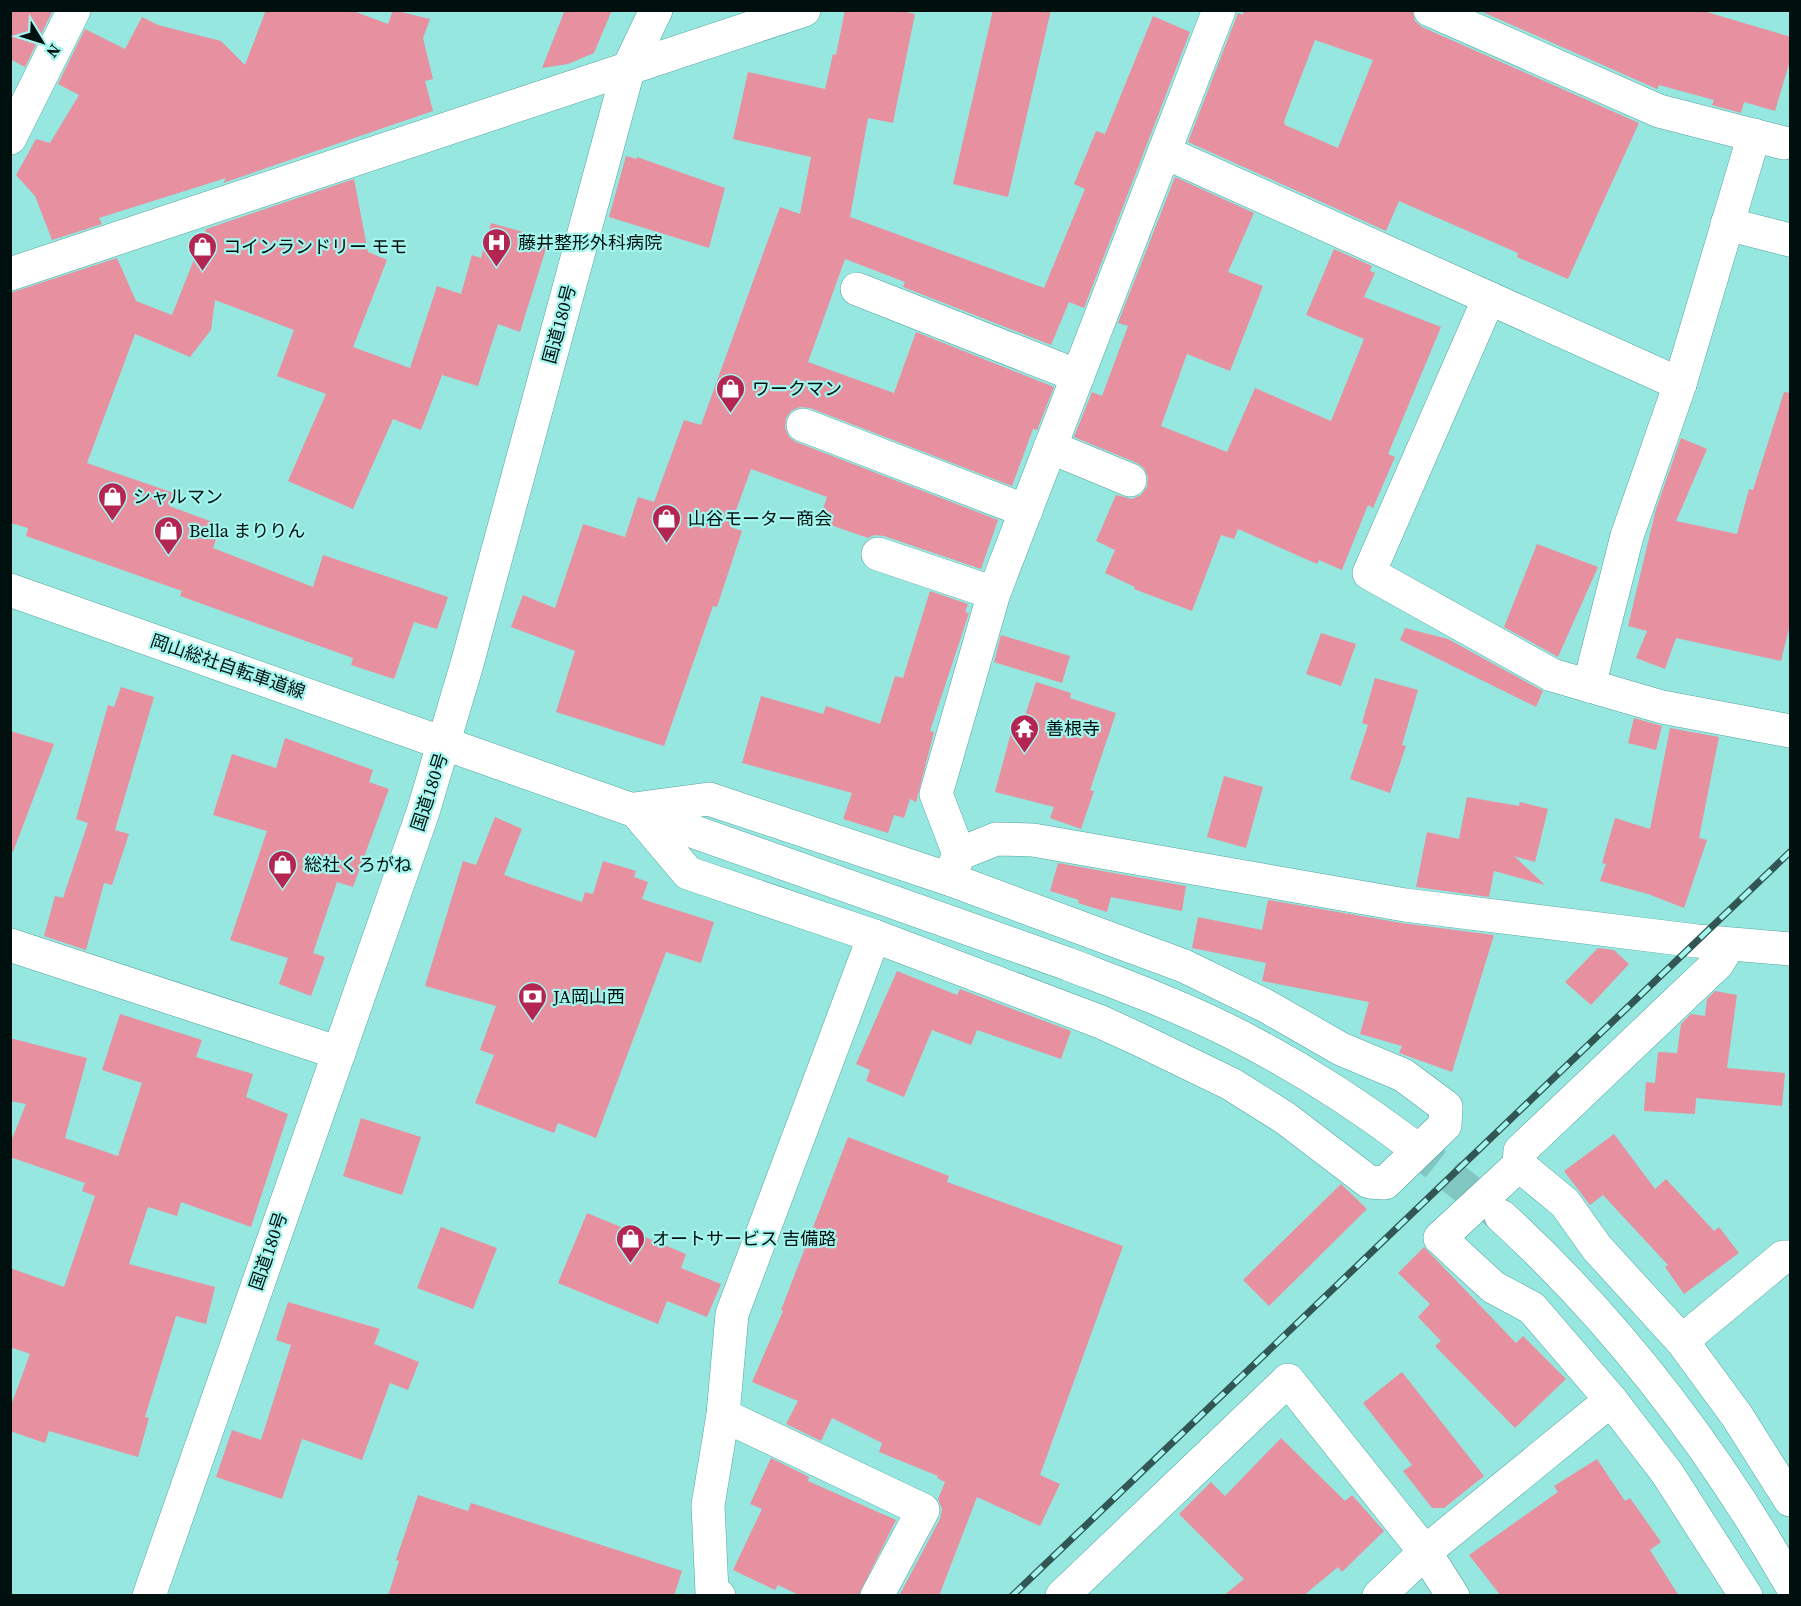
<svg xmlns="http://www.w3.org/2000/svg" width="1801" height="1606" font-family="'Source Serif 4','Noto Sans JP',serif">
  <rect width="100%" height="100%" fill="#96e7e0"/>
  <g fill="#e791a0" fill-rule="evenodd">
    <polygon points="10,10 52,12 25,67 10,59"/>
    <polygon points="266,10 350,10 388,24 393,10 430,19 423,38 433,79 425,81 433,111 223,183 226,178 99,218 102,224 52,240 35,196 16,175 36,139 50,143 79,95 58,84 85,29 125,49 142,17 158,25 221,41 245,65"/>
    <polygon points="565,10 612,10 594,53 568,64 542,68"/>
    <polygon points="845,10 897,10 915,14 893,123 868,118 850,217 1044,288 1085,189 1074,184 1096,131 1105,134 1153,16 1190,32 1084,308 1069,302 1051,345 903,287 905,282 845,259 808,362 894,393 916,332 1054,387 1037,430 1033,429 1012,486 810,408 800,407 791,411 786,418 785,428 789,437 796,442 998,520 981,569 884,536 874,535 868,538 819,521 827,497 751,469 730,527 742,531 717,607 713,606 664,746 556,712 575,651 511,627 523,595 555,608 583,524 625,537 638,497 654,502 684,420 701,425 780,207 800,214 811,157 733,139 748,72 825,89 833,54 836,55"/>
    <polygon points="993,10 1051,10 1008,197 953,184"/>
    <path d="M1244 10H1412L1415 21 1422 27 1639 123 1568 279 1517 257 1518 253 1399 201 1386 231 1188 142 1238 13 1243 15ZM1315 40 1373 60 1338 148 1285 125 1284 121Z"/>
    <polygon points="1478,10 1700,10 1791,37 1791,57 1775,111 1744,102 1741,113 1712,105 1714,100 1659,85 1657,89"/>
    <polygon points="626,156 637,159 637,157 725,188 709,248 609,217"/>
    <polygon points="1175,177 1254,213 1228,272 1263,286 1230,371 1187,354 1161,426 1227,452 1255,388 1331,421 1364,339 1306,315 1334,249 1372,266 1370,271 1375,273 1364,297 1441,327 1388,454 1395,457 1373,508 1368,505 1342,570 1319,560 1317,564 1238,529 1234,539 1221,535 1192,611 1134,589 1135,587 1105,573 1115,550 1096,541 1116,495 1132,499 1141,495 1147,487 1148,477 1144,468 1137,463 1074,437 1092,392 1102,396 1128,326 1118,323"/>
    <polygon points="354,179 368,252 387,260 353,347 410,368 437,286 461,294 472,255 481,258 491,223 549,239 520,332 498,324 478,386 442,375 421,430 393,419 353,509 288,481 326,394 277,376 294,330 215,300 211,330 190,357 135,334 87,463 174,493 169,506 221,525 213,548 313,587 323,555 448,597 437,629 414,622 394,679 351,665 353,658 180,596 182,591 26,536 28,528 10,523 10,293 117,258 136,301 172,315 206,229"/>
    <polygon points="1784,392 1791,393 1791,620 1781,661 1676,638 1665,669 1636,658 1647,631 1628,626 1656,509 1681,438 1707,449 1676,521 1737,534 1749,489 1753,490"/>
    <polygon points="1537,544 1598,567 1558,657 1504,627"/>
    <polygon points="930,591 968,604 965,612 969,613 930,731 934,732 916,802 910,799 904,818 894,815 888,833 843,819 852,793 742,763 761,696 823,714 826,706 880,724 895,676 903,678"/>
    <polygon points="1405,628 1448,639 1543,691 1536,707 1400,640"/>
    <polygon points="1321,633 1356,644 1341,686 1306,674"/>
    <polygon points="1001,635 1070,656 1062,683 994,662"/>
    <polygon points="1375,678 1418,690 1402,745 1406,746 1390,793 1350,779 1368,725 1362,723"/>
    <polygon points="1036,682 1071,693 1070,698 1116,713 1090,790 1094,791 1081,829 1050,818 1054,807 995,792 1012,729 1020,731"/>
    <polygon points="121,687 154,697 115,830 129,834 112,885 104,883 86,950 44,936 55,896 63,898 88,823 76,819 108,705 114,707"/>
    <polygon points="1634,718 1662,726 1656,750 1628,743"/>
    <polygon points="1670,728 1719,737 1699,838 1707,840 1684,908 1648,894 1600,881 1606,864 1602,863 1615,818 1650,829"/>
    <polygon points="10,731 54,744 13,852 10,852"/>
    <polygon points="285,738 373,770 369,782 389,789 353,887 337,882 313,953 325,957 311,996 279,984 288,958 230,940 267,831 213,815 232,754 276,768"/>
    <polygon points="1224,776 1263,787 1246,848 1207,837"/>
    <polygon points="1467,797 1519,806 1520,802 1548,809 1535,862 1514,856 1545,885 1494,871 1489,897 1416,887 1427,832 1459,839"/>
    <polygon points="495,817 522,829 504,875 582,902 585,892 593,894 603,861 636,871 634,877 648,882 642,899 714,922 701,963 666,952 596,1138 558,1123 554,1133 475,1103 494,1055 480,1050 496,1006 425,986 463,861 476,865"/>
    <polygon points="1058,863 1186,886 1182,911 1111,897 1107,912 1078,903 1079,900 1050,891"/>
    <polygon points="1268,900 1402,923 1494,935 1452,1072 1399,1053 1402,1046 1360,1034 1369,1002 1262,981 1266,963 1192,948 1198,917 1262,930"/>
    <polygon points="1598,948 1614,950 1629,964 1591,1005 1565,982"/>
    <polygon points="897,971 957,995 960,989 1071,1031 1061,1059 977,1030 971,1045 932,1030 904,1097 866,1081 870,1070 856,1064"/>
    <polygon points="1715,991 1737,995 1727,1068 1785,1073 1782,1106 1696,1098 1695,1114 1644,1111 1646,1082 1655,1083 1658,1052 1677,1053 1681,1024 1691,1014 1705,1016 1707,999"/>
    <polygon points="120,1014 202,1040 196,1057 253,1074 246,1097 288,1114 251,1227 181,1202 177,1216 148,1207 129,1264 215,1287 206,1324 176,1316 145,1417 149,1418 138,1457 49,1431 45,1443 10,1431 10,1408 30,1354 10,1347 10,1268 64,1287 95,1196 82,1191 85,1183 10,1157 10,1144 26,1104 10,1101 10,1038 87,1058 65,1138 118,1156 142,1083 102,1070"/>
    <polygon points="361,1118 421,1137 402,1195 343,1176"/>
    <polygon points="1614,1134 1655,1189 1666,1179 1714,1231 1719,1227 1739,1253 1684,1294 1665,1267 1668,1265 1603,1195 1590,1205 1564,1171"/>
    <polygon points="848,1137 949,1176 947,1182 1123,1246 1040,1475 1060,1484 1040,1526 977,1497 939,1596 899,1596 940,1519 942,1509 938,1499 945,1482 937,1478 938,1476 879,1452 882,1443 832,1418 821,1441 786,1424 798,1401 752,1382 783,1311 781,1310"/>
    <polygon points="1341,1184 1367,1209 1269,1306 1243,1280"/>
    <polygon points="587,1213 686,1254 681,1268 721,1284 707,1317 667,1301 658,1324 558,1283"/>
    <polygon points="441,1227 497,1248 473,1309 417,1288"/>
    <polygon points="1424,1247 1516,1343 1523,1336 1566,1379 1515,1428 1435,1346 1441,1341 1418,1317 1430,1304 1398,1273"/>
    <polygon points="288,1302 380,1329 374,1344 419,1362 408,1390 390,1383 362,1460 302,1439 282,1499 216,1477 232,1430 261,1440 291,1345 276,1340"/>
    <polygon points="1402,1372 1484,1476 1444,1508 1432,1508 1403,1471 1412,1465 1363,1403"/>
    <polygon points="1281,1438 1345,1501 1352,1495 1384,1531 1342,1572 1338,1567 1303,1596 1223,1596 1244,1579 1179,1514 1211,1482 1225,1496"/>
    <polygon points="771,1458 809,1477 808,1481 896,1520 858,1596 801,1596 778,1585 775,1590 733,1570 762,1509 750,1504"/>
    <polygon points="1597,1459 1625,1501 1630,1498 1661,1542 1650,1550 1679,1596 1501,1596 1469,1555 1558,1492 1554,1486"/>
    <polygon points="418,1495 468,1511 471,1503 682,1571 674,1596 388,1596 399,1561 396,1560"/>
  </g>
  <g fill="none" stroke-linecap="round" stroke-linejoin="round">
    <polyline stroke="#80c7c1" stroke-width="33" stroke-dasharray="33 16" stroke-linecap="butt" points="1410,1144 1501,1216"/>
    <defs>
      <g id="street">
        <polyline points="1430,10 1659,111 1784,143"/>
        <polyline points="10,138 74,10"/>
        <polyline points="1164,152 1680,384"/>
        <polyline points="1727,224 1790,240"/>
        <polyline points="10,274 804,10"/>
        <polyline points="857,289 1078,376"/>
        <polyline points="1489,298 1369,573 1552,675 1662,707 1790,731"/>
        <polyline points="803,425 1026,511"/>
        <polyline points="1050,447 1130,480"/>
        <polyline points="878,554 994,593"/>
        <polyline points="1589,686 1627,536 1680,384 1754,135"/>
        <polygon points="709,799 949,879 1184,966 1266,1006 1341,1049 1403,1075 1446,1107 1445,1125 1385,1183 1369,1182 1285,1118 1231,1084 1138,1039 1101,1022 874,936 688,873 634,809"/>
        <polyline points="959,854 996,839 1033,840 1405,905 1697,941 1790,949"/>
        <polyline points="949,879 959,854 936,794 994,593 1219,10"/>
        <polyline points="10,945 339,1053"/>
        <polyline points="1729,945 1718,963 1520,1151 1519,1165 1440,1238 1493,1287 1532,1308 1611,1400 1667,1473 1746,1596"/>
        <polyline points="1519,1165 1565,1203 1597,1248 1682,1341 1737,1416 1790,1500"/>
        <polyline points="1682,1341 1783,1257 1790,1257"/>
        <polyline points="723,1415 923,1510 877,1596"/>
        <polyline points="719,1596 712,1592 708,1505 723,1415 732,1314 874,936"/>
        <polyline points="1062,1596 1288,1380 1425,1552 1453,1596"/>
        <polyline points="1379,1596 1425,1552 1611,1400"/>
      </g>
      <g id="secondary">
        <path d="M10 590 1068 964C1122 985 1177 1005 1229 1031 1293 1063 1353 1101 1410 1144"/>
        <path d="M1501 1216C1617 1322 1712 1447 1790 1583"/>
      </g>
      <polyline id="highway" points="149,1596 423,812 467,664 629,67 656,10"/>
    </defs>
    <use href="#street" stroke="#54a59e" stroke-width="34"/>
    <use href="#secondary" stroke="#54a59e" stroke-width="34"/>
    <use href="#highway" stroke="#54a59e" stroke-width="34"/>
    <use href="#street" stroke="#fff" stroke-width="33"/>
    <use href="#secondary" stroke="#fff" stroke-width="33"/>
    <use href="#highway" stroke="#fff" stroke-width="33"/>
    <defs>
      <polyline id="rail" points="1012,1596 1790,852"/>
    </defs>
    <use href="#rail" stroke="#315653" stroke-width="7"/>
    <use href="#rail" stroke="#a3f5ed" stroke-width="4.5" stroke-dasharray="14" stroke-linecap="butt"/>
  </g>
  <defs>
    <symbol id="hospital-pin" viewBox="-11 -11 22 30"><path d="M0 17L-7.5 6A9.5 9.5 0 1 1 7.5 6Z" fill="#b52552" stroke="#a3f5ed"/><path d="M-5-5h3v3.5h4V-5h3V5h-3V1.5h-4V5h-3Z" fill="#fff"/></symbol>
    <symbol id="shop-pin" viewBox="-11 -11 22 30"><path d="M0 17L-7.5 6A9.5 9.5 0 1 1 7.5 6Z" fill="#b52552" stroke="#a3f5ed"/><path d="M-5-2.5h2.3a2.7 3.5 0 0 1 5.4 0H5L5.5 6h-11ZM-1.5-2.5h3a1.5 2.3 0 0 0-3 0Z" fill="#fff"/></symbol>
    <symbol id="temple-pin" viewBox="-11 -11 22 30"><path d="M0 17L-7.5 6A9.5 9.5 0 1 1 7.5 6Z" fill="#b52552" stroke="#a3f5ed"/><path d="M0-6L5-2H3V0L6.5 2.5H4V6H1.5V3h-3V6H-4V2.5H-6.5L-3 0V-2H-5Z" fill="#fff"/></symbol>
    <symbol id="bank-pin" viewBox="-11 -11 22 30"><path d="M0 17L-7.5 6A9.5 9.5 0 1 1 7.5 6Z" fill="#b52552" stroke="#a3f5ed"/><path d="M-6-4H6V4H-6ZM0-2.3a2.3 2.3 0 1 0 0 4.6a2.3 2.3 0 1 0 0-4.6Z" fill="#fff"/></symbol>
  </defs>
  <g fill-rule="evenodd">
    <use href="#hospital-pin" x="480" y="226" width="33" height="45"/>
    <use href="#shop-pin" x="186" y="230" width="33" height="45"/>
    <use href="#shop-pin" x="714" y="372" width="33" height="45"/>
    <use href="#shop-pin" x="96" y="480" width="33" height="45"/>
    <use href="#shop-pin" x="650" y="502" width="33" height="45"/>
    <use href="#shop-pin" x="152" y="514" width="33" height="45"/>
    <use href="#temple-pin" x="1008" y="712" width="33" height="45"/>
    <use href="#shop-pin" x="266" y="848" width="33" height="45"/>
    <use href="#bank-pin" x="516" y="980" width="33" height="45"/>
    <use href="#shop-pin" x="614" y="1222" width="33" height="45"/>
  </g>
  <g text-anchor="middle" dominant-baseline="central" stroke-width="4.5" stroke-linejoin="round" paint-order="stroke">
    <g font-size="18" fill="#00100f" stroke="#a3f5ed" text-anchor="start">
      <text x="518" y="242">藤井整形外科病院</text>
      <text x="223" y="246">コインランドリー モモ</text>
      <text x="752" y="388">ワークマン</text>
      <text x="133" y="496">シャルマン</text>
      <text x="688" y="518">山谷モーター商会</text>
      <text x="189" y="530">Bella まりりん</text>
      <text x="1046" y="728">善根寺</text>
      <text x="304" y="864">総社くろがね</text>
      <text x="553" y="996">JA岡山西</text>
      <text x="652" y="1238">オートサービス 吉備路</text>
    </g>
    <g font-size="18" fill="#00100f" stroke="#a3f5ed">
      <text transform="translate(559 324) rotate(-75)">国道180号</text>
      <text transform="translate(228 666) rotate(19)">岡山総社自転車道線</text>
      <text transform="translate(429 792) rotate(-72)">国道180号</text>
      <text transform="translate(268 1251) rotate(-71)">国道180号</text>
    </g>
  </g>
  <rect width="1801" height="1606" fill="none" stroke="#00100f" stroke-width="24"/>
  <g transform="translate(42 42) rotate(128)" stroke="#a3f5ed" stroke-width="4.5" paint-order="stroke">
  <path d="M0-4.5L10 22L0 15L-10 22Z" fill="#00100f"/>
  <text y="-9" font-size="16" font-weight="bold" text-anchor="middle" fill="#00100f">N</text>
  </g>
</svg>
